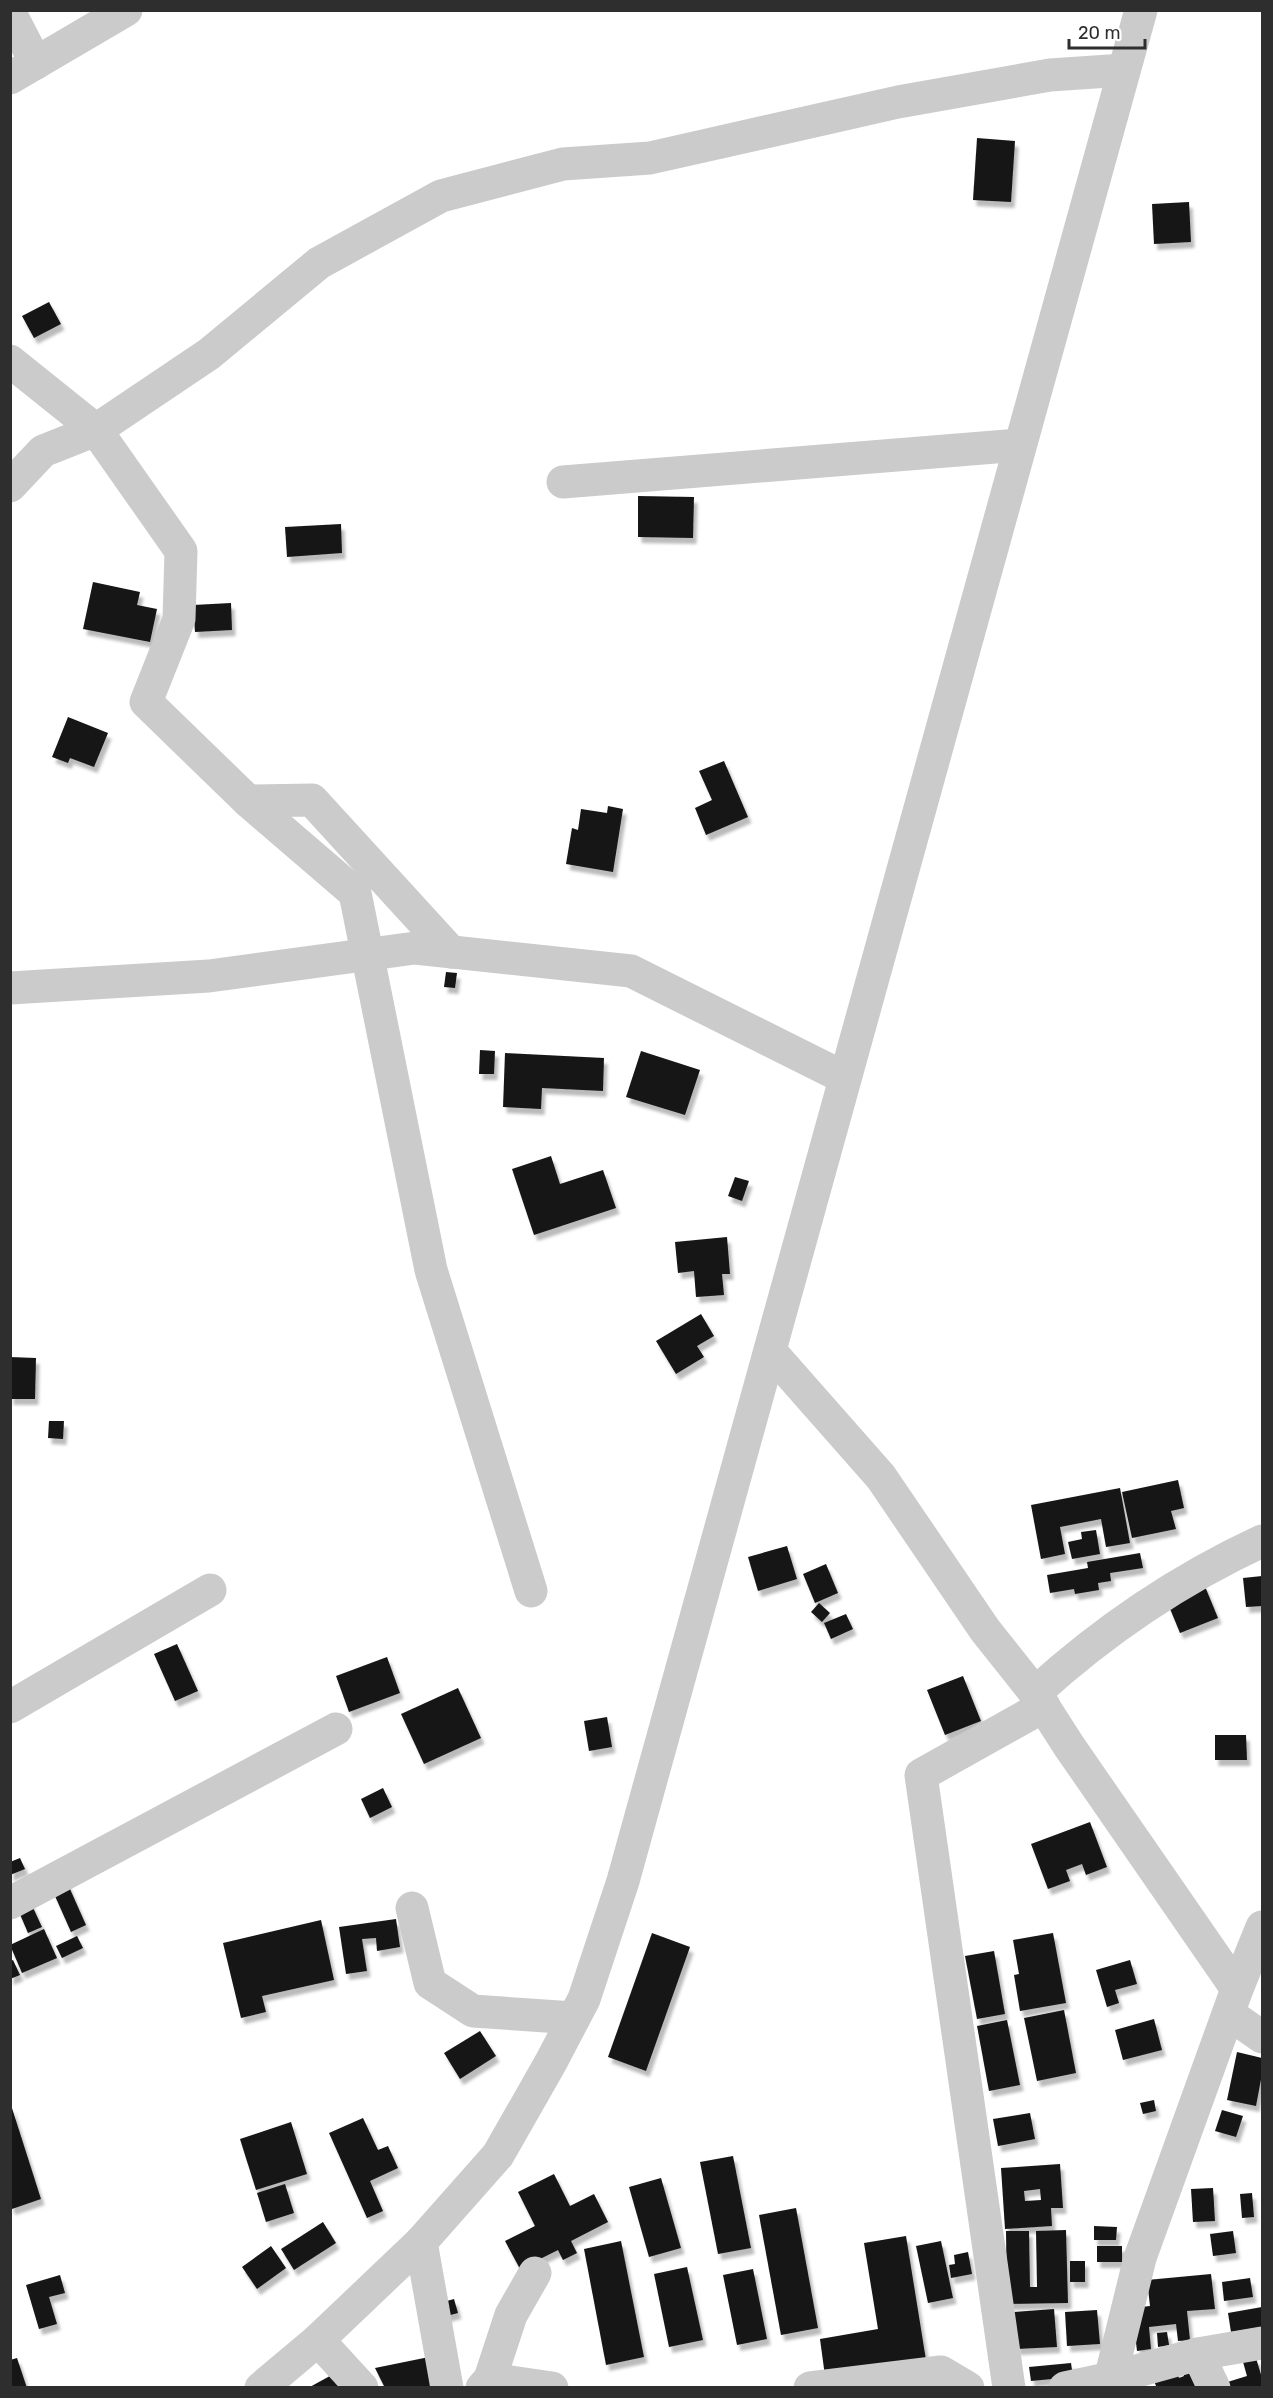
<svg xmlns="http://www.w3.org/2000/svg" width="1273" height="2398" font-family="Rubik,sans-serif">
  <defs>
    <filter id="shadow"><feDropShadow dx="3.5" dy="6" stdDeviation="1.5" flood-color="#0004"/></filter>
  </defs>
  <rect width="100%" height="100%" fill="#fff"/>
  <g fill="#151515" fill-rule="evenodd" filter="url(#shadow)">
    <polygon points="977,138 1015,141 1011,202 973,200"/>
    <polygon points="1189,202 1191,242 1154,244 1152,204"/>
    <polygon points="49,302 61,324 34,338 22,316"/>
    <polygon points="638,496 694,497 693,538 638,537"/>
    <polygon points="341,524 342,553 287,557 285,527"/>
    <polygon points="93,582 140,592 137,605 157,609 150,642 83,629"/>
    <polygon points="231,603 232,630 195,632 193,605"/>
    <polygon points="68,717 108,733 94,767 70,758 68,763 52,757"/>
    <polygon points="724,761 748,817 706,835 695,808 712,800 699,771"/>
    <polygon points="608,806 623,809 613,872 566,864 572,828 578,830 581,809 607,813"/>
    <polygon points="446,972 457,973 455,988 444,987"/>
    <polygon points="480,1050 495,1051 494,1074 479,1074"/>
    <polygon points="641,1051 700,1070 685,1115 626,1097"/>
    <polygon points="505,1053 604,1058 603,1091 542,1088 541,1109 503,1107"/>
    <polygon points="551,1156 560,1184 603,1170 616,1208 534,1235 512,1169"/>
    <polygon points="735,1177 749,1181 742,1201 728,1196"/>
    <polygon points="727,1237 730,1274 722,1274 724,1295 696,1297 694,1271 678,1273 675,1242"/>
    <polygon points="701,1314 714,1336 697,1346 704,1357 676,1374 656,1341"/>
    <polygon points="10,1357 36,1358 35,1399 10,1399"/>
    <polygon points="49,1421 64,1421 63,1439 48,1438"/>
    <polygon points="1178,1480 1184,1508 1171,1511 1176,1529 1132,1538 1122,1492"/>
    <polygon points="1120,1488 1130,1543 1106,1547 1101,1519 1060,1527 1065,1554 1041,1559 1031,1505"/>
    <polygon points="1096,1530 1100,1554 1072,1559 1068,1542 1082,1539 1081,1532"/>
    <polygon points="787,1546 797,1579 758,1591 748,1557"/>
    <polygon points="1140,1553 1143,1568 1110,1573 1111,1581 1098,1583 1099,1590 1075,1594 1074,1589 1050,1593 1047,1575 1088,1568 1087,1562"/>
    <polygon points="826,1564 838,1593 815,1603 803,1574"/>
    <polygon points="1262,1576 1262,1606 1246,1607 1243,1578"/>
    <polygon points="1204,1584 1218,1618 1180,1633 1166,1599"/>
    <polygon points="819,1603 830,1613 822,1622 811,1612"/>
    <polygon points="846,1614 853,1629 831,1639 824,1623"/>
    <polygon points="177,1644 198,1691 175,1701 154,1654"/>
    <polygon points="387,1657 400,1693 349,1712 336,1676"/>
    <polygon points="963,1676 981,1721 945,1735 927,1690"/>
    <polygon points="458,1688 481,1738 424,1764 401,1714"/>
    <polygon points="607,1717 612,1747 589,1751 584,1721"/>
    <polygon points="1215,1735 1246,1735 1247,1760 1215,1760"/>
    <polygon points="383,1788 392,1807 370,1818 361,1799"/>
    <polygon points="1090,1822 1107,1867 1086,1875 1082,1864 1066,1870 1070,1881 1048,1889 1031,1844"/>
    <polygon points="20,1858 25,1869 10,1875 10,1862"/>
    <polygon points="66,1880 86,1925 71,1932 51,1887"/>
    <polygon points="29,1899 42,1927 28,1933 16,1905"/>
    <polygon points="396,1919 400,1947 377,1951 376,1938 362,1939 367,1971 346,1974 339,1927"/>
    <polygon points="321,1920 334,1980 262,1996 266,2012 241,2018 223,1943"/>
    <polygon points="44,1929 57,1958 22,1973 10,1945"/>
    <polygon points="652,1933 690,1947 646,2071 608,2057"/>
    <polygon points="1053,1933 1066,2003 1020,2011 1014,1975 1019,1974 1013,1940"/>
    <polygon points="77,1936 83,1948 62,1958 56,1946"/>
    <polygon points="994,1951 1005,2014 977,2019 965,1956"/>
    <polygon points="13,1960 20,1975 10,1979 10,1961"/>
    <polygon points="1130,1960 1137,1984 1115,1990 1119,2003 1107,2007 1096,1970"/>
    <polygon points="1064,2010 1076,2073 1037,2081 1024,2018"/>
    <polygon points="1154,2019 1162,2050 1123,2060 1115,2030"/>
    <polygon points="1007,2020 1020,2085 989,2091 977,2026"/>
    <polygon points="480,2031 496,2056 460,2079 444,2053"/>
    <polygon points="1237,2052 1262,2058 1262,2074 1256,2106 1227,2100"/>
    <polygon points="1154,2100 1156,2111 1143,2114 1140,2103"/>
    <polygon points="11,2105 41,2199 12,2209 10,2205"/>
    <polygon points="1222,2110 1243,2116 1236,2137 1215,2131"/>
    <polygon points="1030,2113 1035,2139 998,2146 993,2119"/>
    <polygon points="363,2118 378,2150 388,2146 398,2168 370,2181 383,2211 367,2218 329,2133"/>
    <polygon points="291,2122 307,2174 256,2190 240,2139"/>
    <polygon points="733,2156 751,2248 718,2254 700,2162"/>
    <path d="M1060 2164 1063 2208H1051L1052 2226 1005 2229 1001 2168ZM1040 2189 1041 2200 1025 2201 1024 2191Z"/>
    <polygon points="554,2174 570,2206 594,2194 608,2222 571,2241 577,2253 563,2260 558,2250 520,2269 505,2241 535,2226 518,2192"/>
    <polygon points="661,2178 681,2248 649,2257 629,2187"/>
    <polygon points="285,2184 294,2213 266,2222 257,2193"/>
    <polygon points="1213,2188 1215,2221 1193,2222 1191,2189"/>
    <polygon points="1252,2193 1254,2217 1242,2218 1240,2194"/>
    <polygon points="796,2208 818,2328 781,2335 759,2215"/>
    <polygon points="323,2222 336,2243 294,2270 281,2249"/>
    <polygon points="1094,2226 1117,2227 1116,2240 1094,2240"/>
    <polygon points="1066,2230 1068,2303 1007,2304 1006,2231 1029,2231 1030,2287 1037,2287 1036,2231"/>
    <polygon points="1233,2231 1236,2253 1213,2256 1210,2234"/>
    <polygon points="906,2236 926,2360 825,2376 820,2339 878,2329 864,2243"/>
    <polygon points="621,2241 644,2357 606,2365 584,2249"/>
    <polygon points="941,2241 953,2298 928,2303 916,2246"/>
    <polygon points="271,2246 286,2268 257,2289 242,2267"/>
    <rect x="1097" y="2246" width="25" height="16"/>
    <polygon points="968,2252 972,2274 951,2278 949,2265 955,2264 954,2255"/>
    <rect x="1070" y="2261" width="15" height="21"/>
    <polygon points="687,2267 703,2340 669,2347 654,2274"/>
    <polygon points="753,2269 767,2339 737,2345 723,2275"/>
    <polygon points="1211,2274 1215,2309 1187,2311 1190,2340 1178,2341 1176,2324 1149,2327 1151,2349 1137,2351 1132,2308 1150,2306 1147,2280"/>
    <polygon points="60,2275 65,2293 49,2297 57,2324 39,2329 26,2285"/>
    <polygon points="1250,2278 1253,2297 1224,2301 1222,2282"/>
    <polygon points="454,2299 458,2313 439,2318 436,2304"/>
    <polygon points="1262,2307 1262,2327 1231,2332 1228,2313"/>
    <polygon points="1054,2309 1057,2347 1016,2349 1014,2312"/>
    <polygon points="1097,2310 1100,2344 1067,2346 1065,2312"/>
    <polygon points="1167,2332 1169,2345 1158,2347 1157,2333"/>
    <polygon points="434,2356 441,2388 385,2388 375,2368"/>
    <polygon points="17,2358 27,2388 10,2388 10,2360"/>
    <polygon points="1256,2358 1262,2378 1262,2388 1222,2388 1221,2384 1247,2376 1243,2362"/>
    <polygon points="1193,2362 1203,2388 1157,2388 1153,2379 1176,2369 1179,2378 1184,2376 1181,2367"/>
    <polygon points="1071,2363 1073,2377 1031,2381 1029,2367"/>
    <polygon points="339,2371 348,2388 308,2388"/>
  </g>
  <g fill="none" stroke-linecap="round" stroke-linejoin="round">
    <g stroke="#cbcbcb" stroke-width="33">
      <polyline points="10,13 36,63"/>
      <polyline points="10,78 126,10"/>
      <polyline points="10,361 96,430 43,451 10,486"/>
      <polyline points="563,482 1020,445"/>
      <polyline points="248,801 355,893 431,1270 531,1591"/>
      <polyline points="451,952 312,800 248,801 146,702 179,619 181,551 96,430 209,354 319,263 441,196 563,164 650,158 898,102 1050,75 1124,70"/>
      <polyline points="10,988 209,976 415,948 631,971 845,1078"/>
      <polyline points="770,1351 881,1477 985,1630 1035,1693 1069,1746 1237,1989"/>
      <path d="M1035 1693C1102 1632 1180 1579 1262 1541"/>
      <polyline points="10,1707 210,1590"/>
      <polyline points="10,1903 336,1729"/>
      <polyline points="412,1908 430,1983 473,2011 574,2018"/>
      <polyline points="1229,2014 1262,2037"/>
      <polyline points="421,2242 447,2388"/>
      <polyline points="318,2340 362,2388"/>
      <polyline points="1198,2354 1214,2388"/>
      <polyline points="490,2379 511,2315 535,2273"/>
      <polyline points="261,2388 318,2340 421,2242 498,2155 551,2062 584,1999 623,1881 1141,10"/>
      <polyline points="482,2388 490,2379 552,2388"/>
      <polyline points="810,2388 941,2372 968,2388"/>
      <polyline points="1009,2388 921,1775 1044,1706"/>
      <polyline points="1065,2388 1112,2378 1198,2354 1262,2343"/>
      <polyline points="1108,2388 1140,2258 1237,1989 1262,1927"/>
    </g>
  </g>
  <rect width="1273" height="2398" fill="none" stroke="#2e2e2e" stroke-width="24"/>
  <path d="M1069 39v9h76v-9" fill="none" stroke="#2e2e2e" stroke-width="3"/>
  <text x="1078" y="39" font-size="18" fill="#2e2e2e" stroke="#ffffff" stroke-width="4.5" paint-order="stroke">20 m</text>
</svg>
